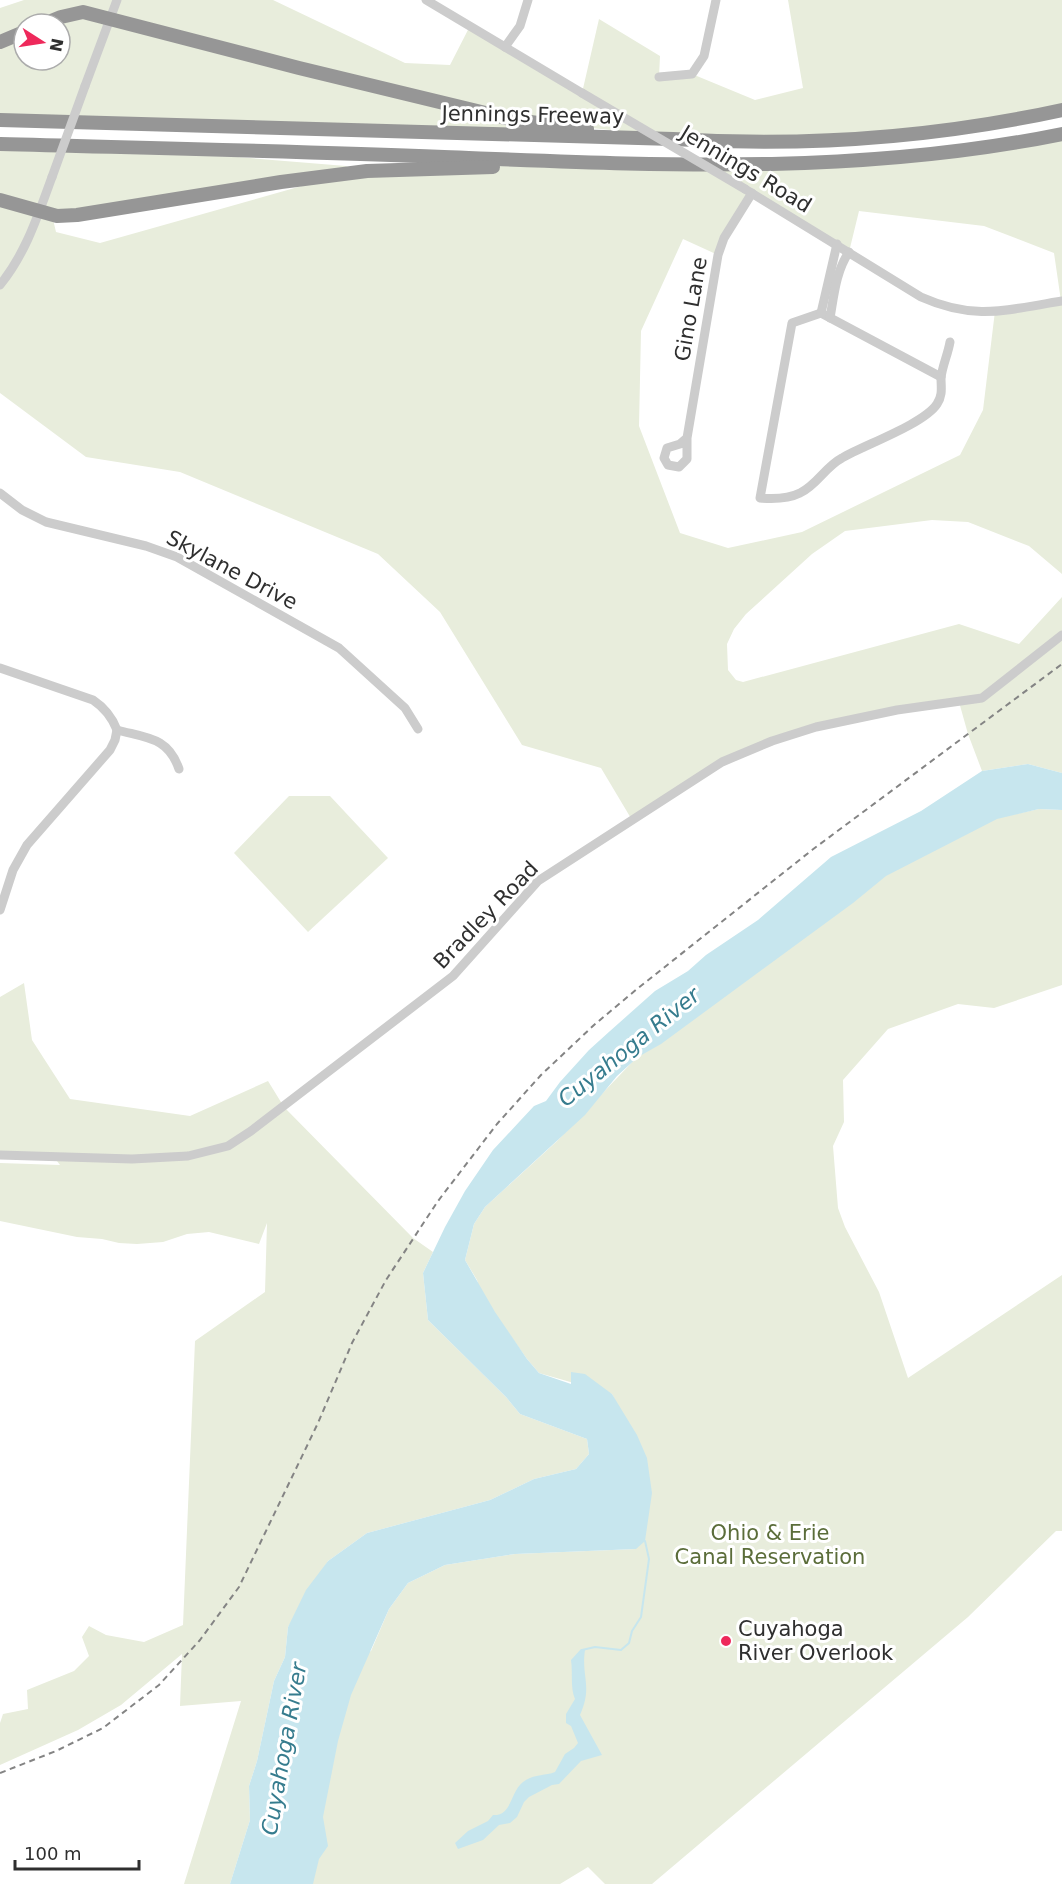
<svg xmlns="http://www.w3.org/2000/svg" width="1062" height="1884" font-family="'DejaVu Sans',sans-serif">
  <rect width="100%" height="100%" fill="#fff"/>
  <g fill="#e8eddc" fill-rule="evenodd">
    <path d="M24 0H273L405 63 450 65 470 26 582 93 599 19 660 56 659 77 692 74 755 100 803 88 788 0H1062V110L847 140 620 131 514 120 507 136 0 120V8ZM24 24H60V60H24Z"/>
    <path d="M1062 134V574L1029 546 968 522 932 520 845 531 812 554 746 614 734 629 727 644 728 670 736 680 743 682 959 624 1019 644 1062 597V773L1028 764 982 771 968 734 959 702 816 727 722 762 632 820 601 768 522 745 440 612 378 554 180 472 86 457 0 393V144L102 146 346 166 349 168 77 210 58 209 52 215 56 232 100 243 344 174 503 166H760ZM752 193 849 252 859 211 984 226 1054 253 1061 301 995 311 983 410 960 455 802 532 728 548 680 533 639 426 641 331 683 239 718 255Z"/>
    <polygon points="289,796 330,796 388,858 308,932 234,853"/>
    <polygon points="1039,809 1062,810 1062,985 994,1008 958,1004 888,1029 843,1080 844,1122 833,1146 838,1208 845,1227 879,1292 908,1378 1062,1275 1062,1531 1056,1531 968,1617 652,1884 605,1884 588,1867 560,1884 282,1884 339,1665 371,1651 389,1609 408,1583 445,1565 515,1554 636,1549 622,1414 612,1394 539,1373 527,1359 481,1294 477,1280 465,1260 474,1224 485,1207 556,1142 638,1056 880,872 973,823"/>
    <polygon points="24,983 32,1040 70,1099 190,1116 268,1081 284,1107 413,1238 433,1252 423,1273 428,1320 506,1397 520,1414 587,1439 589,1454 576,1469 534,1479 490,1500 367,1533 328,1561 288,1627 285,1657 274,1681 257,1761 249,1786 250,1820 230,1884 184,1884 241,1701 180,1706 182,1654 121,1705 78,1730 0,1765 0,1723 3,1714 28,1709 27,1690 74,1671 89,1656 82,1637 89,1626 106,1635 144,1642 183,1625 195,1341 265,1292 267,1223 259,1244 209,1232 187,1234 163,1242 137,1244 119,1243 102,1239 77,1237 0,1221 0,1163 60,1165 54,1157 0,1155 0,997"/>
  </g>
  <g fill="#c7e6ee">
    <polygon points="1028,764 1062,773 1062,810 1039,809 997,819 886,876 853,903 661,1044 638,1057 617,1076 585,1115 485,1207 474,1224 465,1260 495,1312 527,1359 539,1373 571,1384 571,1372 585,1374 612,1394 637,1435 647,1458 652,1493 645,1541 636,1549 515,1554 445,1565 408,1583 389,1609 351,1695 338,1741 323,1817 328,1846 319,1859 313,1884 230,1884 250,1820 249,1786 257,1761 274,1681 285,1657 288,1627 306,1590 328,1561 367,1533 490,1500 534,1479 576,1469 589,1454 587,1439 520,1414 506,1397 428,1320 423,1273 445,1227 465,1191 493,1150 520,1121 534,1106 546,1101 560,1082 589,1050 610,1031 655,991 688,971 706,955 758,920 831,857 921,811 982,771"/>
    <path d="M581 1649 585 1650C581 1677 593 1686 580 1715L602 1755 581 1761 559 1784 552 1785 529 1797 524 1802 517 1817 510 1823 499 1825 483 1840 458 1849 455 1843 468 1831 488 1821 493 1815C512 1816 510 1792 523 1782 533 1774 545 1776 555 1772L565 1754 574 1748 578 1743 571 1726 566 1723V1714L575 1699C570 1687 573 1673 571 1660Z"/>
  </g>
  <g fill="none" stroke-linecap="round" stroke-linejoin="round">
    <polyline stroke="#c7e6ee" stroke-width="2" points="582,1650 595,1647 621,1650 629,1643 632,1631 641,1617 649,1559 645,1541"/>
    <g stroke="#ccc" stroke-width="9">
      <polyline points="426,0 582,93"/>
      <polyline points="505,47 520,26 528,0"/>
      <polyline points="659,77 692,74 704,56 716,0"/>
      <polyline points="85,86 117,0"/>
      <path d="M745 189 921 297C975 321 1006 310 1062 301"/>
      <path d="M0 285C26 253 38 215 52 177"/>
      <path d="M821 313 792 323 760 498C772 499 788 499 800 493 817 485 825 467 842 458 864 445 924 424 937 404 943 395 941 387 941 378 942 367 948 354 950 342"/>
      <polyline points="821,313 941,377"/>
      <polyline points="821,313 837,244"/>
      <path d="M830 318C834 295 836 271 849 252"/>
      <polyline points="687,438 680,444 667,448 664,458 668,465 679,467 687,459 687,438 718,255 724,238 752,193"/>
      <polyline points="0,493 22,510 46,522 146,546 177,557 339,648 405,708 418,729"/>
      <path d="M0 668 93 700C105 708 112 717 117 730"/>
      <path d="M117 730C147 738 168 737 179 769"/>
      <polyline points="0,910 13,870 27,845 110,750 115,740 117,730"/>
      <polyline points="0,1155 132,1159 188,1156 228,1146 251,1131 453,976 538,881 722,762 772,741 816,727 897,710 982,698 1062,635"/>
    </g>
    <g stroke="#969696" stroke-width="14">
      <polyline points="44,24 61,17 83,12 299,68 514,120 587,129"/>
      <polyline points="0,42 24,32"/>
      <path d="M0 120 673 139C804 147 934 138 1062 110"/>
      <path d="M0 144C148 148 296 151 444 157 653 165 856 176 1062 134"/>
      <polyline points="0,200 57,216 77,215 281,182 367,171 493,167"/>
    </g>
    <polyline stroke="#848484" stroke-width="2" stroke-dasharray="6 4.5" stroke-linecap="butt" points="0,1773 56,1751 103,1728 159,1685 200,1640 239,1587 318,1423 352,1343 386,1280 438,1201 497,1124 541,1075 594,1025 637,989 812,850 1062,664"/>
    <g stroke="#ccc" stroke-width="9">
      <polyline points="582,93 745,189"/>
      <polyline points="52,177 85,86"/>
    </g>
  </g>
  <circle fill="#ee295b" stroke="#fff" stroke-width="2" cx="726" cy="1641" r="6"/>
  <g text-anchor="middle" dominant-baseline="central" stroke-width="6" stroke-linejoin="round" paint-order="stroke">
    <g font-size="21" fill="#2f2f2f" stroke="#fff">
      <text transform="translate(533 115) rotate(1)">Jennings Freeway</text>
      <text transform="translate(746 169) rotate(31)">Jennings Road</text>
      <text transform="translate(691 309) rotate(-80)">Gino Lane</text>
      <text transform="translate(232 570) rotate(28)">Skylane Drive</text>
      <text transform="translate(486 915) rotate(-46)">Bradley Road</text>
    </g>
    <g font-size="21" fill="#5b6d3a" stroke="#fff">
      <text x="770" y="1533">Ohio &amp; Erie<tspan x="770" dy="24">Canal Reservation</tspan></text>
    </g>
    <g font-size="21" fill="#2f2f2f" stroke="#fff" text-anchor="start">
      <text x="738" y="1629">Cuyahoga<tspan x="738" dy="24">River Overlook</tspan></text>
    </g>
    <g font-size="22" font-style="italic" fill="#367c8e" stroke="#fff">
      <text transform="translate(629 1047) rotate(-39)">Cuyahoga River</text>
      <text transform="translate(284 1749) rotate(-80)">Cuyahoga River</text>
    </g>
  </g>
  <g transform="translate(42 42) rotate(102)"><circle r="28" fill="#ffffff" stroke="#acacac" stroke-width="1.5"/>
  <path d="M0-4.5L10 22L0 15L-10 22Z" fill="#ee295b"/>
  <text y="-9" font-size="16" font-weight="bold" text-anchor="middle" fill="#2f2f2f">N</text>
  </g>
  <path d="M15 1860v9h124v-9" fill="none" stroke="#2f2f2f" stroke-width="3"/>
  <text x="24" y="1860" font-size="18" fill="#2f2f2f" stroke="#ffffff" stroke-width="4.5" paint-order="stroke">100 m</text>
</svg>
